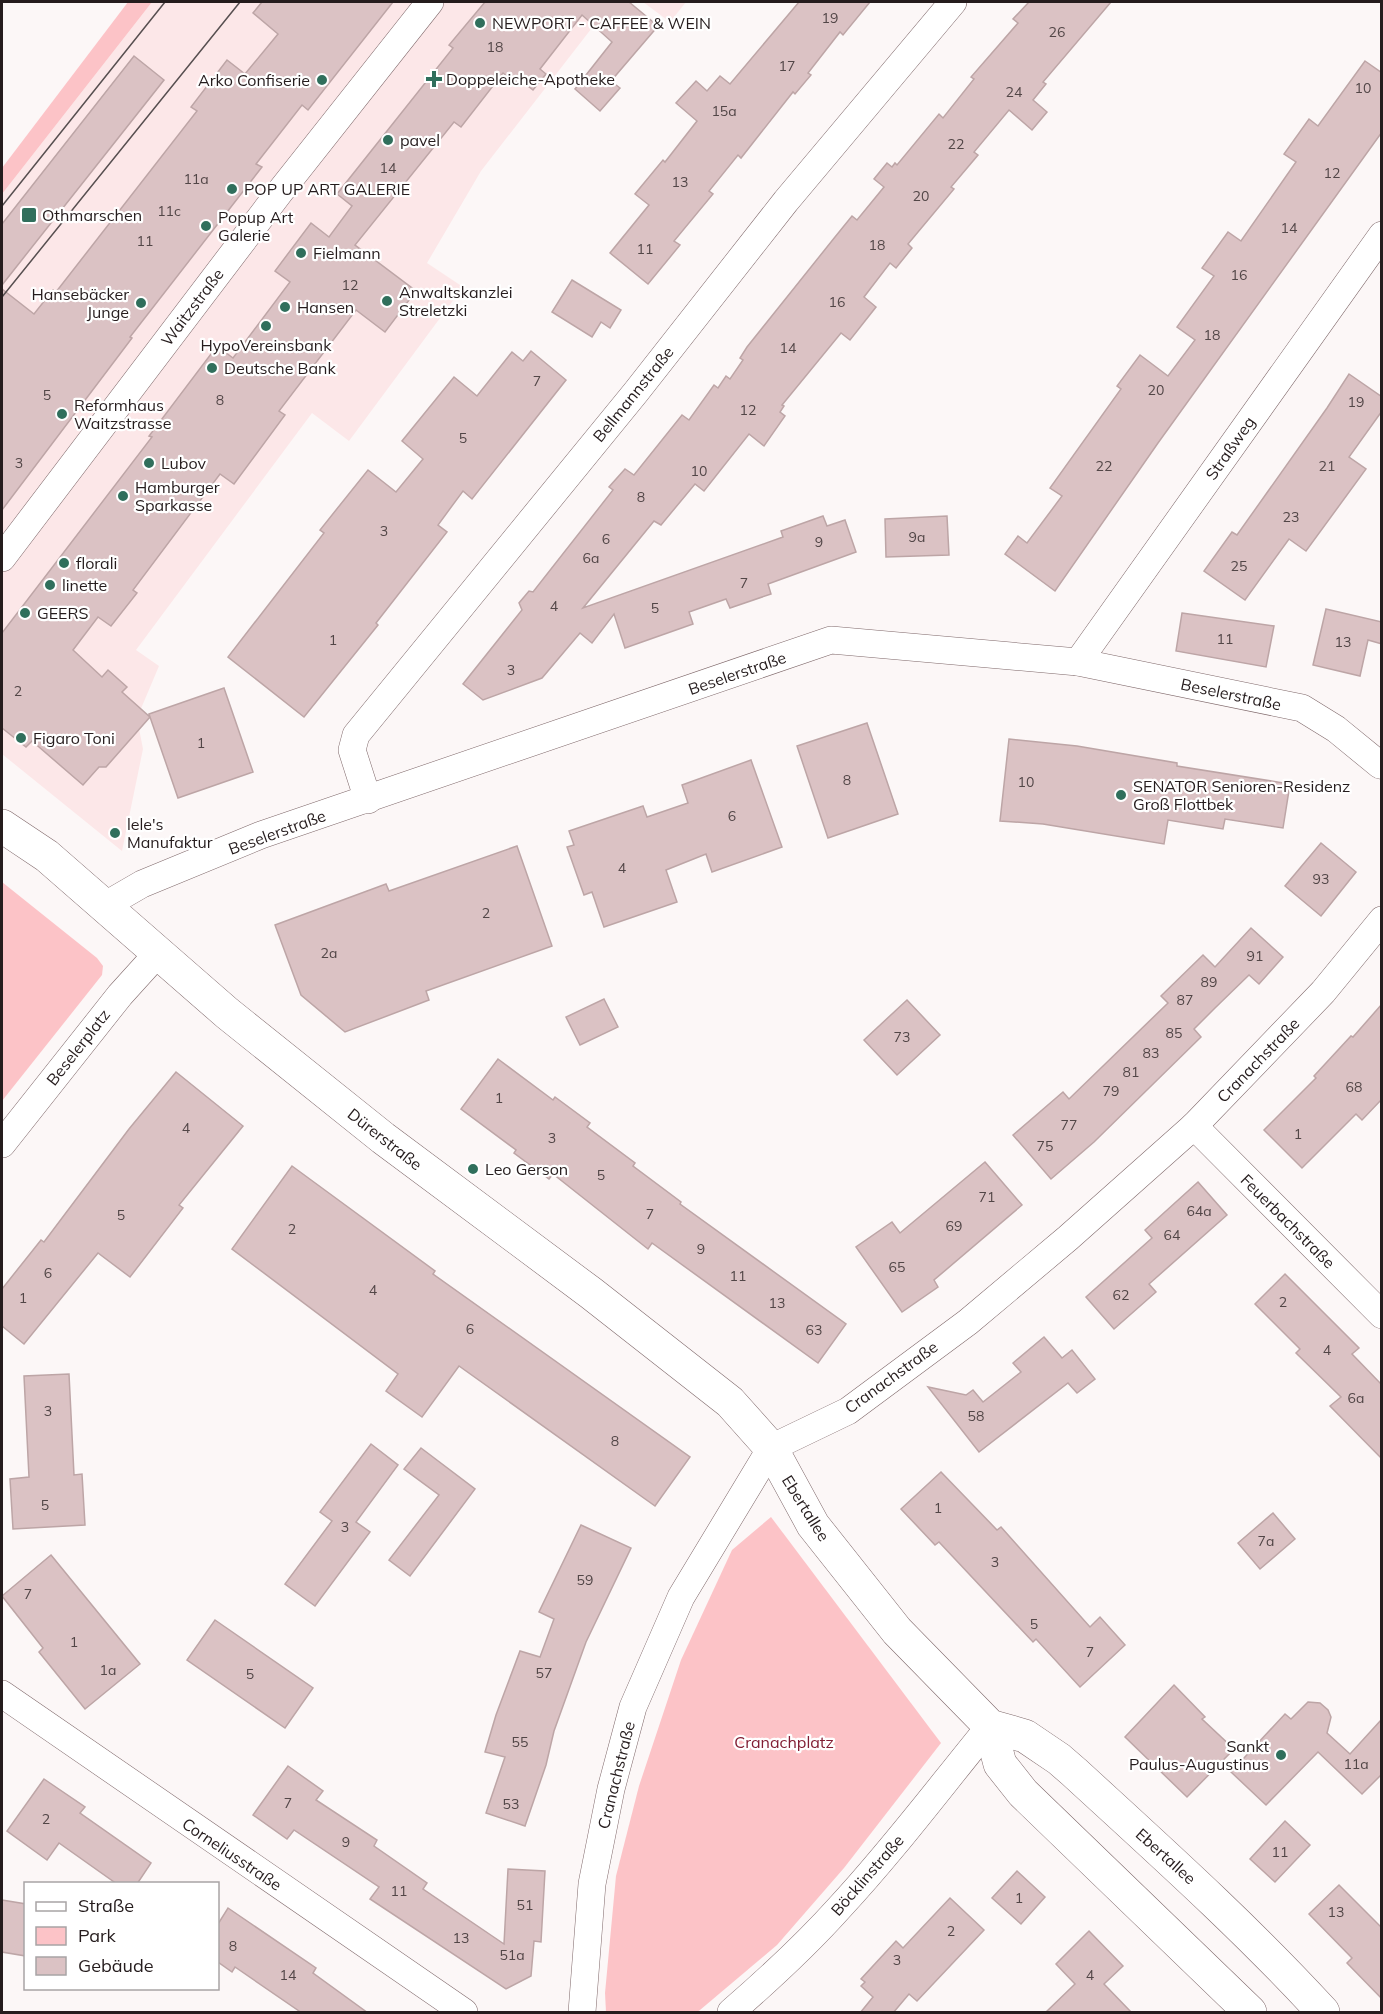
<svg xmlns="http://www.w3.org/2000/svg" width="1383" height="2014" font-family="Mulish,sans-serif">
  <rect width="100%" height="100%" fill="#fcf7f7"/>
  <g fill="#fce7e8">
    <polygon points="152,2 612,2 481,171 427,263 463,287 349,441 312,413 136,650 159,666 137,718 143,749 122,851 2,754 2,194"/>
    <polygon points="643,2 686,2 670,22"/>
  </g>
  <g fill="#fcc3c7">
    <polygon points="128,2 152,2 2,194 2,168"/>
    <polygon points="2,882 97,958 103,966 102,975 2,1101"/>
    <polygon points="771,1517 941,1743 844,1868 777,1945 700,2010 697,2012 606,2012 605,1993 616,1876 639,1786 681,1660 732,1550"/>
  </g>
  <g fill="#dbc2c4" stroke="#bda5a6" stroke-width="1.5">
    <polygon points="262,2 393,2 308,110 302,105 256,164 262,167 130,337 132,338 2,510 2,289 34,314 53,290 56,292 197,111 191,107 227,60 245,74 278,34 253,13"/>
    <polygon points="485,2 629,2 658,26 611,81 620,88 600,111 575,89 612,42 582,15 540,69 546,74 533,90 519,79 515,83 503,73 461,127 454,122 355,245 416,291 385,332 356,310 279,411 285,415 234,484 220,474 133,590 137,593 111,626 98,617 73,650 102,677 108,670 127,687 122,692 150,717 149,714 224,688 253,772 178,798 150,717 106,767 99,767 83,785 32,741 26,747 2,728 2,633 152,437 149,436 217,346 233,358 290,282 275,271 311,223 329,237 352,206 337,194 453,48 449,45"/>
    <polygon points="799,2 870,2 843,35 840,32 808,73 811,75 795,94 793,92 741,158 738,155 709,191 713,194 674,241 680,245 648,284 610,253 649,205 635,194 663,160 665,162 697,121 676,103 696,81 707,91 720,76 730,84"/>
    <polygon points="1029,2 1111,2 1043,82 1046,84 1033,100 1047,112 1032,130 1009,110 974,152 978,155 951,187 954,189 908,244 912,248 896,268 890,263 864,297 876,307 850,340 841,333 782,405 784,406 780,412 785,416 764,446 749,434 704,491 695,484 661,525 654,521 583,608 783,537 781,531 823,516 827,526 845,520 856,552 768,584 771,594 730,608 726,599 689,612 693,624 625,648 614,614 592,643 580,633 542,678 483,700 463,684 522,610 519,603 529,591 533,592 613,490 609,487 625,469 634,475 682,415 689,420 714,385 718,388 726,376 730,379 743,360 740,358 747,347 835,237 852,216 857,220 884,187 874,179 887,163 892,167 895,163 897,165 939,114 943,118 974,79 971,77 1018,23 1013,19"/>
    <polygon points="134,56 164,80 2,285 2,224"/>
    <polygon points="1365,61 1382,73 1382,132 1158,443 1055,591 1005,554 1018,536 1027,543 1062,496 1050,488 1121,389 1117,386 1140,355 1168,376 1195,340 1177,327 1214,276 1202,268 1228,232 1241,241 1296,162 1284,154 1309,119 1318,126"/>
    <polygon points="572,280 621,310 610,328 601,322 592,337 552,312"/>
    <polygon points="531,351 566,380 472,499 463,491 438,525 447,532 376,623 378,625 304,717 228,657 324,533 320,530 368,470 396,492 423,459 402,441 454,377 477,396 512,352 523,361"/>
    <polygon points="1349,374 1382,397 1382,411 1349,457 1366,469 1306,551 1289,539 1245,600 1204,571 1232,532 1237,535 1327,408"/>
    <polygon points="947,516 949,555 886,557 885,519"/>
    <polygon points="1326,609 1382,622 1382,644 1368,640 1360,676 1313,665"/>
    <polygon points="1182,613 1274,626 1266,667 1176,651"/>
    <polygon points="867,723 898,814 828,838 797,746"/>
    <polygon points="1009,739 1077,746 1177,763 1177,766 1290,784 1283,828 1225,819 1223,829 1168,820 1164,844 1043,824 1000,821"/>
    <polygon points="751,760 782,847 712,872 706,854 666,870 677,902 604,927 592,892 584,895 567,847 574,845 569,831 643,806 647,817 688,803 682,785"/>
    <polygon points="1321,843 1356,872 1321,916 1285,886"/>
    <polygon points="517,846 552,946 426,991 429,1000 345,1032 301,995 275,925 386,884 389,891"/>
    <polygon points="1251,928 1283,957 1259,984 1249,975 1215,1008 1194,1029 1201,1037 1094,1142 1051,1179 1013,1135 1063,1092 1069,1099 1168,1003 1161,996 1203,955 1215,967"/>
    <polygon points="604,999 618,1027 580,1045 566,1017"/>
    <polygon points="907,1000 940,1035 897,1075 864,1040"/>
    <polygon points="1382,1004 1382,1099 1362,1120 1356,1114 1302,1168 1264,1130 1316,1078 1314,1076 1351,1036 1353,1037"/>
    <polygon points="498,1059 553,1100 555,1097 590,1123 587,1127 635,1163 633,1166 681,1202 680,1204 846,1324 818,1363 652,1243 648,1249 553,1174 549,1179 514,1153 516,1150 461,1109"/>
    <polygon points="176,1072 243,1126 179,1205 183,1208 130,1277 98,1253 24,1344 2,1326 2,1289 41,1240 44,1242 129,1129"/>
    <polygon points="985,1162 1022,1205 934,1280 938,1287 902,1312 856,1247 892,1222 900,1233"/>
    <polygon points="292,1166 435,1271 433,1274 690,1457 655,1506 459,1366 422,1417 386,1391 398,1374 232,1249"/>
    <polygon points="1198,1182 1227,1215 1149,1284 1156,1292 1114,1329 1086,1297 1152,1238 1145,1230"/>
    <polygon points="1285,1274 1359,1348 1352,1354 1382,1385 1382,1459 1330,1406 1341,1397 1296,1353 1300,1349 1255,1304"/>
    <polygon points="1044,1337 1062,1358 1072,1350 1095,1379 1077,1393 1068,1383 979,1452 928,1387 966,1395 973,1390 983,1402 1021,1372 1013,1363"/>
    <polygon points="69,1374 74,1475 82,1474 85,1525 13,1529 10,1479 29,1477 24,1376"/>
    <polygon points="371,1444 398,1465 356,1522 370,1532 315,1606 285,1584 332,1521 320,1512"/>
    <polygon points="421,1448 475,1489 410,1576 389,1560 439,1495 404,1469"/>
    <polygon points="941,1472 997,1530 1001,1527 1090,1627 1100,1617 1125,1645 1080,1687 1036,1639 1033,1642 939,1542 935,1545 901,1509"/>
    <polygon points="1273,1513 1295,1539 1260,1569 1238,1543"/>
    <polygon points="581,1525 631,1548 586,1642 554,1731 546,1765 525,1826 486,1813 505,1757 485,1752 496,1715 520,1651 540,1657 554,1619 539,1612"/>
    <polygon points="51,1555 140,1664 85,1709 39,1652 43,1648 2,1596"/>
    <polygon points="215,1620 313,1688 285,1728 187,1660"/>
    <polygon points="1174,1685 1205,1717 1202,1719 1234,1749 1187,1797 1125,1737"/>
    <polygon points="1308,1702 1320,1703 1328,1710 1331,1717 1327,1733 1350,1754 1382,1719 1382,1774 1362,1794 1318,1752 1266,1805 1231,1772 1285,1714 1291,1719"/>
    <polygon points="288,1766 323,1791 316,1800 377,1840 374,1846 427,1883 423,1889 504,1944 508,1869 545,1871 541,1942 534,1941 531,1976 506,1989 370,1899 379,1887 294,1830 287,1839 253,1815"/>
    <polygon points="44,1779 85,1807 80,1813 151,1863 137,1884 117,1884 59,1843 47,1860 7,1831"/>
    <polygon points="1285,1821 1310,1845 1275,1882 1250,1859"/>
    <polygon points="1017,1871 1045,1897 1021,1924 992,1898"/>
    <polygon points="1339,1885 1382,1928 1382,1999 1347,1963 1352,1958 1309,1914"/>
    <polygon points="950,1898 984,1930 917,2001 909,1994 893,2013 860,2013 873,1997 861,1986 865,1982 861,1979 896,1941 903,1948"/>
    <polygon points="2,1900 26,1904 26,1956 2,1952"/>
    <polygon points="228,1908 316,1968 313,1973 368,2013 302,2013 235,1967 232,1972 218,1962 218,1924"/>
    <polygon points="1089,1931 1123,1966 1104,1984 1132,2013 1045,2013 1075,1984 1056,1964"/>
  </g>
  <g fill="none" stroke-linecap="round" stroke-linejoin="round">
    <defs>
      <g id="minor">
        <polyline points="2,558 279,193 430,2"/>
        <polyline points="1078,662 1382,235"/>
        <polyline points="368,800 352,750 356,735 636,392 786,201 953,2"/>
        <polyline points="104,906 142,884 261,835 831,640 1078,662 1302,708 1336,729 1380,765 1382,764"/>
        <polyline points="1194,1126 1382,1315"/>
        <polyline points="2,1144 120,995 158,953"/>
        <polyline points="2,1694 464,2012"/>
        <polyline points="582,2012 592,1884 611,1789 633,1707 681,1597 771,1448 848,1411 968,1322 1068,1238 1194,1126 1323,992 1382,920"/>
        <path d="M731 2012C769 1979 806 1945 840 1907 893 1850 940 1787 990 1726"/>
      </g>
      <g id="secondary">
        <path d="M2 826 47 856 227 1013 383 1138 591 1293 730 1402 771 1448 813 1525 897 1631 990 1726 1025 1736 1059 1759 1074 1772C1159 1850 1245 1927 1323 2012"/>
        <polyline points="990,1726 1000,1764 1023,1793 1250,2012"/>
      </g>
    </defs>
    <use href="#minor" stroke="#7f686a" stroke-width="28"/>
    <use href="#secondary" stroke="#7f686a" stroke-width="34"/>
    <use href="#minor" stroke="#fff" stroke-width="27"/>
    <use href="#secondary" stroke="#fff" stroke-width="33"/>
    <g stroke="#574f50" stroke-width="1.5">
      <polyline points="2,206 165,2"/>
      <polyline points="2,297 240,2"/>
    </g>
  </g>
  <g fill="#306f5c" stroke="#fff" stroke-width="2">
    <circle cx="480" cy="23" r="6"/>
    <path d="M431 70h6v6h6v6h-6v6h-6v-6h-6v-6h6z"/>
    <circle cx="322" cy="80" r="6"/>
    <circle cx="388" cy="140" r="6"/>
    <circle cx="232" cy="189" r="6"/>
    <rect x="21" y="207" width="16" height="16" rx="3"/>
    <circle cx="206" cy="226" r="6"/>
    <circle cx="301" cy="253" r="6"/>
    <circle cx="387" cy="301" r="6"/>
    <circle cx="141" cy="303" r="6"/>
    <circle cx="285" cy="307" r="6"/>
    <circle cx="266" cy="326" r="6"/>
    <circle cx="212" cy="368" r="6"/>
    <circle cx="62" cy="414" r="6"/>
    <circle cx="149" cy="463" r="6"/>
    <circle cx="123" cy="496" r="6"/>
    <circle cx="64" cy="563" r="6"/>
    <circle cx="50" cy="585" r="6"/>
    <circle cx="25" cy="613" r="6"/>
    <circle cx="21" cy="738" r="6"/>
    <circle cx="1121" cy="795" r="6"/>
    <circle cx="115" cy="833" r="6"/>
    <circle cx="473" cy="1169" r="6"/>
    <circle cx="1281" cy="1755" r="6"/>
  </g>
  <g text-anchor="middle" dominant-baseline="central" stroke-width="4.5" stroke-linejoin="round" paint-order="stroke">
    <g font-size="14" fill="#524647">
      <text x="830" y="18">19</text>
      <text x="1057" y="32">26</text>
      <text x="495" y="47">18</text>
      <text x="787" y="66">17</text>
      <text x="1363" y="88">10</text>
      <text x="1014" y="92">24</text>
      <text x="724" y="111">15a</text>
      <text x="956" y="144">22</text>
      <text x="388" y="168">14</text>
      <text x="1332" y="173">12</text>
      <text x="196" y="179">11a</text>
      <text x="680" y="182">13</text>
      <text x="921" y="196">20</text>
      <text x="169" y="211">11c</text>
      <text x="1289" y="228">14</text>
      <text x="145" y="241">11</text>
      <text x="877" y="245">18</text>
      <text x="645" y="249">11</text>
      <text x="1239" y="275">16</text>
      <text x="350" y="285">12</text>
      <text x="837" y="302">16</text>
      <text x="1212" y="335">18</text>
      <text x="788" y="348">14</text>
      <text x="537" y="381">7</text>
      <text x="1156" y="390">20</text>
      <text x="47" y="395">5</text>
      <text x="220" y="400">8</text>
      <text x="1356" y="402">19</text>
      <text x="748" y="410">12</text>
      <text x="463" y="438">5</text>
      <text x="19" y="463">3</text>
      <text x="1104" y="466">22</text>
      <text x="1327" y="466">21</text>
      <text x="699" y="471">10</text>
      <text x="641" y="497">8</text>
      <text x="1291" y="517">23</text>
      <text x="384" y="531">3</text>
      <text x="917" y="537">9a</text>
      <text x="606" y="539">6</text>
      <text x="819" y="542">9</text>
      <text x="591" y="558">6a</text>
      <text x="1239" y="566">25</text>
      <text x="744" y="583">7</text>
      <text x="554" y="606">4</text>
      <text x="655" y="608">5</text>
      <text x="1225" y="639">11</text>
      <text x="333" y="640">1</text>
      <text x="1343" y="642">13</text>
      <text x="511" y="670">3</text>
      <text x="18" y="691">2</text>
      <text x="201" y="743">1</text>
      <text x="847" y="780">8</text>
      <text x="1026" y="782">10</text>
      <text x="732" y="816">6</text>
      <text x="622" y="868">4</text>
      <text x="1321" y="879">93</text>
      <text x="486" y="913">2</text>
      <text x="329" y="953">2a</text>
      <text x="1255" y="956">91</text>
      <text x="1209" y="982">89</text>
      <text x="1185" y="1000">87</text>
      <text x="1174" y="1033">85</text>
      <text x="902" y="1037">73</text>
      <text x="1151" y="1053">83</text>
      <text x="1131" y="1072">81</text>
      <text x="1354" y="1087">68</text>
      <text x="1111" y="1091">79</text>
      <text x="499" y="1098">1</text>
      <text x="1069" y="1125">77</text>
      <text x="186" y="1128">4</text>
      <text x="1298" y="1134">1</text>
      <text x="552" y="1138">3</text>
      <text x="1045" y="1146">75</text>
      <text x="601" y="1175">5</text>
      <text x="987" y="1197">71</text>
      <text x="1199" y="1211">64a</text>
      <text x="650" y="1214">7</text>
      <text x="121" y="1215">5</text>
      <text x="954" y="1226">69</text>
      <text x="292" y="1229">2</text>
      <text x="1172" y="1235">64</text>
      <text x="701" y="1249">9</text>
      <text x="897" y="1267">65</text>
      <text x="48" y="1273">6</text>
      <text x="738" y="1276">11</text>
      <text x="373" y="1290">4</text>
      <text x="1121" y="1295">62</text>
      <text x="23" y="1298">1</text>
      <text x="1283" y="1302">2</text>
      <text x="777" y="1303">13</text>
      <text x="470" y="1329">6</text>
      <text x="814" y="1330">63</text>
      <text x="1327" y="1350">4</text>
      <text x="1356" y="1398">6a</text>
      <text x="48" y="1411">3</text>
      <text x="976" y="1416">58</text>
      <text x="615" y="1441">8</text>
      <text x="45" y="1505">5</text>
      <text x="938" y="1508">1</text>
      <text x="345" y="1527">3</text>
      <text x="1266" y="1541">7a</text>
      <text x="995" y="1562">3</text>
      <text x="585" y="1580">59</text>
      <text x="28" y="1594">7</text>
      <text x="1034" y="1624">5</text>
      <text x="74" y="1642">1</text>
      <text x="1090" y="1652">7</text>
      <text x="108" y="1670">1a</text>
      <text x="544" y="1673">57</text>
      <text x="250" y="1674">5</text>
      <text x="520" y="1742">55</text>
      <text x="1356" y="1764">11a</text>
      <text x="288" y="1803">7</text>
      <text x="511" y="1804">53</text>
      <text x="46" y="1819">2</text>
      <text x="346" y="1842">9</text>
      <text x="1280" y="1852">11</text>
      <text x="399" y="1891">11</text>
      <text x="1019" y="1898">1</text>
      <text x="525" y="1905">51</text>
      <text x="1336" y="1912">13</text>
      <text x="951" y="1931">2</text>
      <text x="461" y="1938">13</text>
      <text x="233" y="1946">8</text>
      <text x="512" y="1955">51a</text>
      <text x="897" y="1960">3</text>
      <text x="288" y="1975">14</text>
      <text x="1090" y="1975">4</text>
    </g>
    <g font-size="16" fill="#251c1d" stroke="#fff" text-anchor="start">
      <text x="492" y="23">NEWPORT - CAFFEE &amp; WEIN</text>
      <text x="446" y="79">Doppeleiche-Apotheke</text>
      <text x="310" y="80" text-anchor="end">Arko Confiserie</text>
      <text x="400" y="140">pavel</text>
      <text x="244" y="189">POP UP ART GALERIE</text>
      <text x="42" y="215">Othmarschen</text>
      <text x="218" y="217">Popup Art<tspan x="218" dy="18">Galerie</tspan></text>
      <text x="313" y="253">Fielmann</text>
      <text x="399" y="292">Anwaltskanzlei<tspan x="399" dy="18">Streletzki</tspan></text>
      <text x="129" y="294" text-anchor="end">Hansebäcker<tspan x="129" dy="18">Junge</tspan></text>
      <text x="297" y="307">Hansen</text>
      <text x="266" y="345" text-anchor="middle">HypoVereinsbank</text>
      <text x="224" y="368">Deutsche Bank</text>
      <text x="74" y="405">Reformhaus<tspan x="74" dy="18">Waitzstrasse</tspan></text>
      <text x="161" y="463">Lubov</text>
      <text x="135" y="487">Hamburger<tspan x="135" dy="18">Sparkasse</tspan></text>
      <text x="76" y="563">florali</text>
      <text x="62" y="585">linette</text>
      <text x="37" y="613">GEERS</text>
      <text x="33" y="738">Figaro Toni</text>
      <text x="1133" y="786">SENATOR Senioren-Residenz<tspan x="1133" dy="18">Groß Flottbek</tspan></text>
      <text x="127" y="824">lele's<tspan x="127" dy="18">Manufaktur</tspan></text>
      <text x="485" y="1169">Leo Gerson</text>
      <text x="1269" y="1746" text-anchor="end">Sankt<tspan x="1269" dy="18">Paulus-Augustinus</tspan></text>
    </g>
    <g font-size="16" fill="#251c1d" stroke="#fff">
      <text transform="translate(192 307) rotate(-53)">Waitzstraße</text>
      <text transform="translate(633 394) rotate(-51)">Bellmannstraße</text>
      <text transform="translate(1230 448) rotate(-55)">Straßweg</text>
      <text transform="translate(737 673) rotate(-19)">Beselerstraße</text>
      <text transform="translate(1231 694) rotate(12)">Beselerstraße</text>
      <text transform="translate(277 832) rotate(-20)">Beselerstraße</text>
      <text transform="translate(78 1047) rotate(-52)">Beselerplatz</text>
      <text transform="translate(1258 1060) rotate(-46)">Cranachstraße</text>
      <text transform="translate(385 1139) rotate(38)">Dürerstraße</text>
      <text transform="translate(1288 1221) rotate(45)">Feuerbachstraße</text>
      <text transform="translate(891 1377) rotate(-36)">Cranachstraße</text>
      <text transform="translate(806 1508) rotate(58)">Ebertallee</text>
      <text transform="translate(616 1775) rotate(-76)">Cranachstraße</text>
      <text transform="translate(232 1854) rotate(34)">Corneliusstraße</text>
      <text transform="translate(1166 1856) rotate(42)">Ebertallee</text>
      <text transform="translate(867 1875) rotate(-49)">Böcklinstraße</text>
    </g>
    <g font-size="16" fill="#811c32" stroke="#fff">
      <text x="784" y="1742">Cranachplatz</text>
    </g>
  </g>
  <rect width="1383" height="2014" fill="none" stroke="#251c1d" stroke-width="6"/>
  <rect x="24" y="1882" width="195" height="108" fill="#ffffff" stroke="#a8a4a5" stroke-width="1.5"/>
  <rect x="36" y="1902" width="30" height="9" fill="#ffffff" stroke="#a8a4a5" stroke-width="1.5"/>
  <text x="78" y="1912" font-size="18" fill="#251c1d">Straße</text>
  <rect x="36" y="1927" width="30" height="18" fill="#fcc3c7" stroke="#a8a4a5" stroke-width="1.5"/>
  <text x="78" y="1942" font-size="18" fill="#251c1d">Park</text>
  <rect x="36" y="1957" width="30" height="18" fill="#dbc2c4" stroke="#a8a4a5" stroke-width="1.5"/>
  <text x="78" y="1972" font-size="18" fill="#251c1d">Gebäude</text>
</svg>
